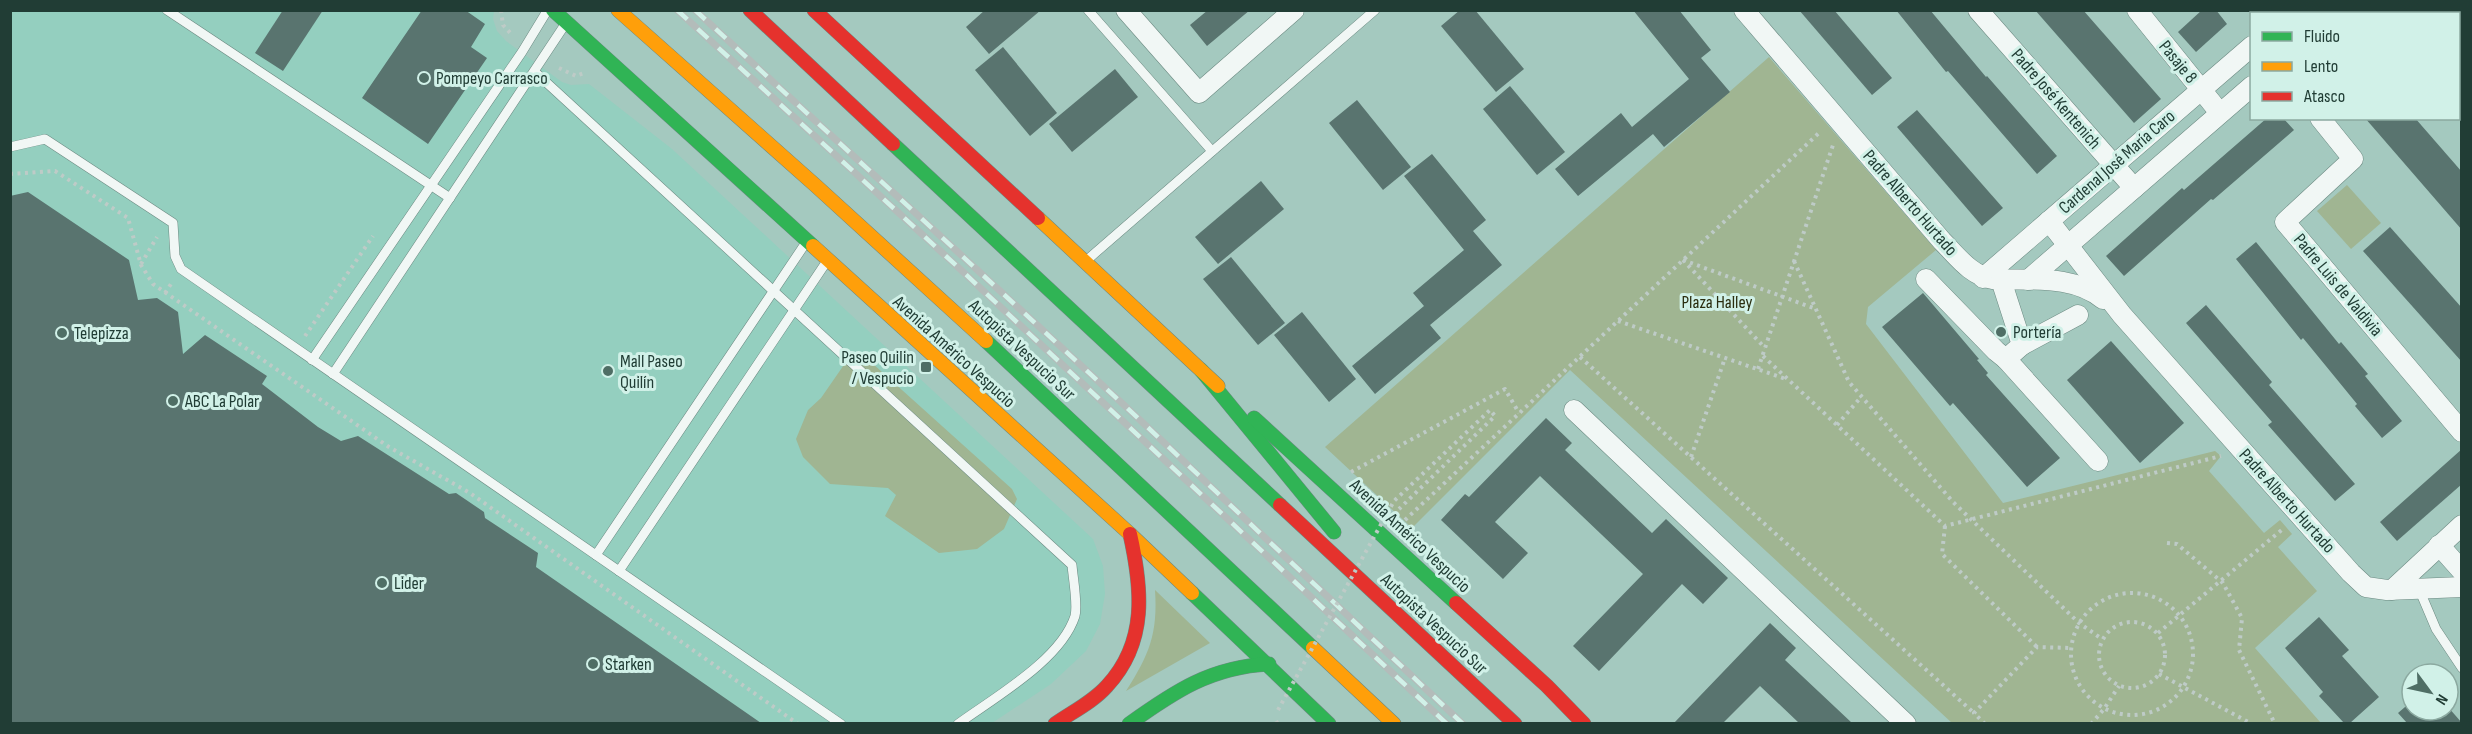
<svg xmlns="http://www.w3.org/2000/svg" width="2472" height="734" font-family="'Sofia Sans Condensed',sans-serif">
  <rect width="100%" height="100%" fill="#a4c9bf"/>
  <polygon fill="#94cfbf" points="10,11 494,11 493,19 497,31 506,41 562,82 571,85 589,84 672,149 1093,539 1103,566 1105,594 1100,624 1086,651 1051,684 992,723 11,723"/>
  <g fill="#a0b592">
    <polygon points="1769,57 1936,250 1868,307 1866,324 2003,503 2215,451 2221,456 2209,471 2264,533 2280,520 2292,534 2278,547 2317,591 2255,648 2321,723 1952,723 1570,370 1412,528 1325,447"/>
    <polygon points="2347,185 2381,223 2351,249 2317,211"/>
    <polygon points="862,354 1012,489 1017,499 1004,529 977,549 939,553 885,516 896,495 888,488 830,484 803,457 796,439 808,410 821,398 848,359"/>
    <path d="M1155 590 1210 643 1126 691C1149 655 1158 634 1155 590Z"/>
  </g>
  <g fill="#59746f">
    <polygon points="283,10 323,10 283,71 255,53"/>
    <polygon points="422,10 465,10 485,24 471,47 487,58 428,144 362,98"/>
    <polygon points="985,10 1041,10 989,54 966,27"/>
    <polygon points="1208,10 1250,10 1207,46 1190,25"/>
    <polygon points="1460,10 1475,10 1524,69 1496,92 1441,26"/>
    <polygon points="1633,10 1679,10 1711,50 1701,58 1730,92 1664,147 1653,134 1578,196 1555,169 1621,113 1632,127 1689,79"/>
    <polygon points="1799,10 1834,10 1892,78 1872,95"/>
    <polygon points="1896,10 1930,10 1986,77 1987,76 2057,156 2037,174 1948,71 1946,72"/>
    <polygon points="2035,10 2083,10 2161,99 2134,123"/>
    <polygon points="2202,10 2216,10 2227,24 2196,52 2178,32"/>
    <polygon points="1003,47 1057,113 1030,136 975,70"/>
    <polygon points="1115,69 1138,97 1072,152 1049,124"/>
    <polygon points="1510,86 1565,152 1537,175 1483,109"/>
    <polygon points="1357,100 1411,167 1383,190 1329,123"/>
    <polygon points="1917,110 2003,208 1982,226 1897,127"/>
    <polygon points="2267,118 2283,118 2294,130 2213,200 2211,199 2124,276 2106,256 2182,188 2184,190"/>
    <polygon points="2365,118 2415,118 2462,172 2462,230"/>
    <polygon points="1432,154 1486,220 1473,231 1502,265 1430,325 1441,338 1375,394 1352,366 1424,306 1413,293 1464,250 1404,176"/>
    <polygon points="1261,181 1284,209 1218,264 1195,237"/>
    <polygon points="28,192 129,260 138,300 157,298 178,312 183,354 205,335 267,376 262,384 318,427 341,441 358,436 449,494 456,493 484,512 485,518 538,553 536,567 761,723 10,723 10,196"/>
    <polygon points="2390,227 2462,308 2462,362 2363,251"/>
    <polygon points="2256,242 2339,344 2341,342 2368,374 2365,376 2402,421 2382,438 2355,406 2357,404 2303,338 2301,340 2236,259"/>
    <polygon points="1231,257 1285,323 1258,345 1203,279"/>
    <polygon points="1923,293 1979,359 1977,360 1988,373 1986,375 2060,458 2027,487 1953,403 1950,406 1882,327"/>
    <polygon points="2206,305 2272,382 2269,385 2355,484 2335,501 2268,425 2272,422 2186,323"/>
    <polygon points="1302,312 1356,379 1329,402 1274,335"/>
    <polygon points="2111,341 2184,423 2140,463 2067,380"/>
    <polygon points="1546,418 1572,443 1565,450 1652,533 1666,519 1728,578 1703,604 1682,584 1599,671 1573,646 1643,574 1540,476 1495,522 1528,553 1503,579 1441,520 1465,494 1469,497"/>
    <polygon points="2462,449 2462,484 2397,541 2380,522"/>
    <polygon points="2319,617 2349,650 2342,656 2379,697 2350,723 2344,723 2319,696 2323,692 2285,648"/>
    <polygon points="1770,623 1796,648 1785,660 1852,723 1799,723 1760,686 1723,723 1674,723"/>
    <polygon points="2412,701 2412,710 2448,710 2448,707 2462,723 2407,723 2398,713"/>
  </g>
  <g fill="none" stroke-linecap="round" stroke-linejoin="round">
    <defs>
      <g id="lane">
        <polyline points="167,10 450,198"/>
        <polyline points="1088,10 1212,151"/>
        <path d="M535 72 1072 565C1073 578 1078 604 1075 616 1061 660 995 697 958 724"/>
        <polyline points="10,147 45,139 173,223 175,256 181,269 841,724"/>
        <polyline points="1087,260 1375,10"/>
        <polyline points="312,360 522,52 547,11"/>
        <polyline points="333,374 564,26"/>
        <polyline points="596,555 805,244"/>
        <polyline points="619,571 825,264"/>
        <polyline points="2419,589 2436,629 2462,668"/>
      </g>
      <g id="street">
        <polyline points="1126,10 1199,93 1294,10"/>
        <path d="M1744 10 1942 241C1957 256 1971 276 1993 279 2030 281 2072 274 2103 299"/>
        <polyline points="1978,10 2134,188"/>
        <polyline points="2137,10 2220,113"/>
        <polyline points="2458,10 2462,15"/>
        <polyline points="2289,14 2292,10"/>
        <polyline points="2336,14 2340,10"/>
        <polyline points="2320,118 2353,159 2285,222 2462,432"/>
        <polyline points="2049,221 2122,315 2351,573 2366,587 2387,590 2462,587"/>
        <polyline points="1983,278 2252,46"/>
        <polyline points="1926,279 1996,351 2006,359"/>
        <polyline points="2001,280 2022,345 2006,359 2098,461"/>
        <polyline points="2028,280 2252,86"/>
        <polyline points="2022,345 2078,315"/>
        <polyline points="1574,410 1906,724"/>
        <polyline points="2439,545 2462,571"/>
        <polyline points="2392,590 2462,525"/>
      </g>
      <g id="fast">
        <polyline points="553,10 813,246"/>
        <polyline points="893,144 1280,505"/>
        <polyline points="986,341 1313,648"/>
        <polyline points="1201,370 1334,532"/>
        <polyline points="1254,418 1456,603"/>
        <polyline points="1192,593 1329,724"/>
        <path d="M1129 724C1175 691 1211 667 1269 664"/>
      </g>
      <g id="slow">
        <polyline points="618,10 815,185 986,341"/>
        <polyline points="1038,218 1218,386"/>
        <polyline points="813,246 1130,534 1192,593"/>
        <polyline points="1313,648 1394,724"/>
      </g>
      <g id="jam">
        <polyline points="750,10 893,144"/>
        <polyline points="814,10 1038,218"/>
        <polyline points="1280,505 1515,724"/>
        <polyline points="1456,603 1547,686 1584,724"/>
        <path d="M1055 724C1072 712 1093 702 1107 686 1148 642 1142 588 1130 534"/>
      </g>
    </defs>
    <use href="#lane" stroke="#6c8a82" stroke-width="10"/>
    <use href="#street" stroke="#6c8a82" stroke-width="21"/>
    <use href="#fast" stroke="#6c8a82" stroke-width="15"/>
    <use href="#slow" stroke="#6c8a82" stroke-width="15"/>
    <use href="#jam" stroke="#6c8a82" stroke-width="15"/>
    <g stroke="#becbc7" stroke-width="4" stroke-dasharray="3 4.5" stroke-linecap="butt">
      <polyline points="501,10 503,25 513,36"/>
      <polyline points="559,68 576,76 584,73"/>
      <polyline points="10,174 55,171 128,218 141,265 153,284 389,447 470,493 798,724"/>
      <polyline points="1683,260 1816,309"/>
      <polyline points="1683,260 1765,348"/>
      <polyline points="1794,261 1849,382 1953,502 2079,623 2102,639"/>
      <polyline points="141,264 157,237"/>
      <polyline points="165,293 173,281"/>
      <polyline points="1618,321 1786,379"/>
      <polyline points="305,336 373,236"/>
      <polyline points="1763,356 1945,526 2221,456"/>
      <polyline points="1580,357 1974,713"/>
      <polyline points="1758,369 1833,145"/>
      <polyline points="1837,425 1861,397"/>
      <polyline points="1691,457 1725,358"/>
      <polyline points="1351,472 1505,389 1519,413"/>
      <polyline points="1405,520 1820,132"/>
      <polyline points="1945,526 1942,554 2037,647"/>
      <polyline points="2167,543 2177,544 2223,583 2242,618 2239,650 2275,724"/>
      <circle cx="2132" cy="654" r="61"/>
      <circle cx="2132" cy="655" r="33"/>
      <polyline points="2158,633 2284,528"/>
      <polyline points="2159,674 2252,724"/>
      <polyline points="1276,721 1278,724"/>
      <polyline points="1985,724 1974,713 2037,647 2072,648"/>
      <polyline points="2091,724 2104,709 2119,686"/>
    </g>
    <use href="#lane" stroke="#f1f7f5" stroke-width="9"/>
    <use href="#street" stroke="#f1f7f5" stroke-width="20"/>
    <use href="#fast" stroke="#30b455" stroke-width="14"/>
    <use href="#slow" stroke="#ff9f0a" stroke-width="14"/>
    <use href="#jam" stroke="#e5322d" stroke-width="14"/>
    <defs>
      <g id="rail">
        <polyline points="677,10 960,269 1447,724"/>
        <polyline points="695,10 1124,405 1463,724"/>
      </g>
    </defs>
    <use href="#rail" stroke="#b3bcba" stroke-width="7"/>
    <use href="#rail" stroke="#d1f1e8" stroke-width="4.5" stroke-dasharray="14" stroke-linecap="butt"/>
    <polyline stroke="#becbc7" stroke-width="4" stroke-dasharray="3 4.5" stroke-linecap="butt" points="1278,710 1394,501 1490,410 1495,416 1399,509"/>
  </g>
  <g fill="#4f6e65" stroke="#d1f1e8" stroke-width="2">
    <circle cx="424" cy="78" r="6"/>
    <circle cx="2001" cy="332" r="6"/>
    <circle cx="62" cy="333" r="6"/>
    <rect x="920" y="361" width="12" height="12" rx="3"/>
    <circle cx="608" cy="371" r="6"/>
    <circle cx="173" cy="401" r="6"/>
    <circle cx="382" cy="583" r="6"/>
    <circle cx="593" cy="664" r="6"/>
  </g>
  <g text-anchor="middle" dominant-baseline="central" stroke-width="6" stroke-linejoin="round" paint-order="stroke">
    <g font-size="18" fill="#213d35" stroke="#d1f1e8">
      <text transform="translate(2178 62) rotate(51)">Pasaje 8</text>
      <text transform="translate(2056 99) rotate(49)">Padre José Kentenich</text>
      <text transform="translate(2117 162) rotate(-41)">Cardenal José María Caro</text>
      <text transform="translate(1910 203) rotate(49)">Padre Alberto Hurtado</text>
      <text transform="translate(2338 285) rotate(50)">Padre Luis de Valdivia</text>
      <text transform="translate(1022 350) rotate(43)">Autopista Vespucio Sur</text>
      <text transform="translate(954 352) rotate(42)">Avenida Américo Vespucio</text>
      <text transform="translate(2287 501) rotate(48)">Padre Alberto Hurtado</text>
      <text transform="translate(1410 536) rotate(43)">Avenida Américo Vespucio</text>
      <text transform="translate(1434 624) rotate(43)">Autopista Vespucio Sur</text>
    </g>
    <g font-size="18" fill="#213d35" stroke="#d1f1e8" text-anchor="start">
      <text x="436" y="78">Pompeyo Carrasco</text>
      <text x="2013" y="332">Portería</text>
      <text x="74" y="333">Telepizza</text>
      <text x="914" y="357" text-anchor="end">Paseo Quilin<tspan x="914" dy="21">/ Vespucio</tspan></text>
      <text x="620" y="361">Mall Paseo<tspan x="620" dy="21">Quilín</tspan></text>
      <text x="185" y="401">ABC La Polar</text>
      <text x="394" y="583">Lider</text>
      <text x="605" y="664">Starken</text>
    </g>
    <g font-size="18" fill="#2a2d0f" stroke="#d1f1e8">
      <text x="1717" y="302">Plaza Halley</text>
    </g>
  </g>
  <rect width="2472" height="734" fill="none" stroke="#213d35" stroke-width="24"/>
  <rect x="2250" y="12" width="210" height="108" fill="#d1f1e8" stroke="#8ba9a0" stroke-width="1.5"/>
  <rect x="2262" y="32" width="30" height="9" fill="#30b455" stroke="#8ba9a0" stroke-width="1.5"/>
  <text x="2304" y="42" font-size="18" fill="#213d35">Fluido</text>
  <rect x="2262" y="62" width="30" height="9" fill="#ff9f0a" stroke="#8ba9a0" stroke-width="1.5"/>
  <text x="2304" y="72" font-size="18" fill="#213d35">Lento</text>
  <rect x="2262" y="92" width="30" height="9" fill="#e5322d" stroke="#8ba9a0" stroke-width="1.5"/>
  <text x="2304" y="102" font-size="18" fill="#213d35">Atasco</text>
  <g transform="translate(2430 692) rotate(123)"><circle r="28" fill="#d1f1e8" stroke="#8ba9a0" stroke-width="1.5"/>
  <path d="M0-4.5L10 22L0 15L-10 22Z" fill="#4f6e65"/>
  <text y="-9" font-size="16" font-weight="bold" text-anchor="middle" fill="#213d35">N</text>
  </g>
</svg>
